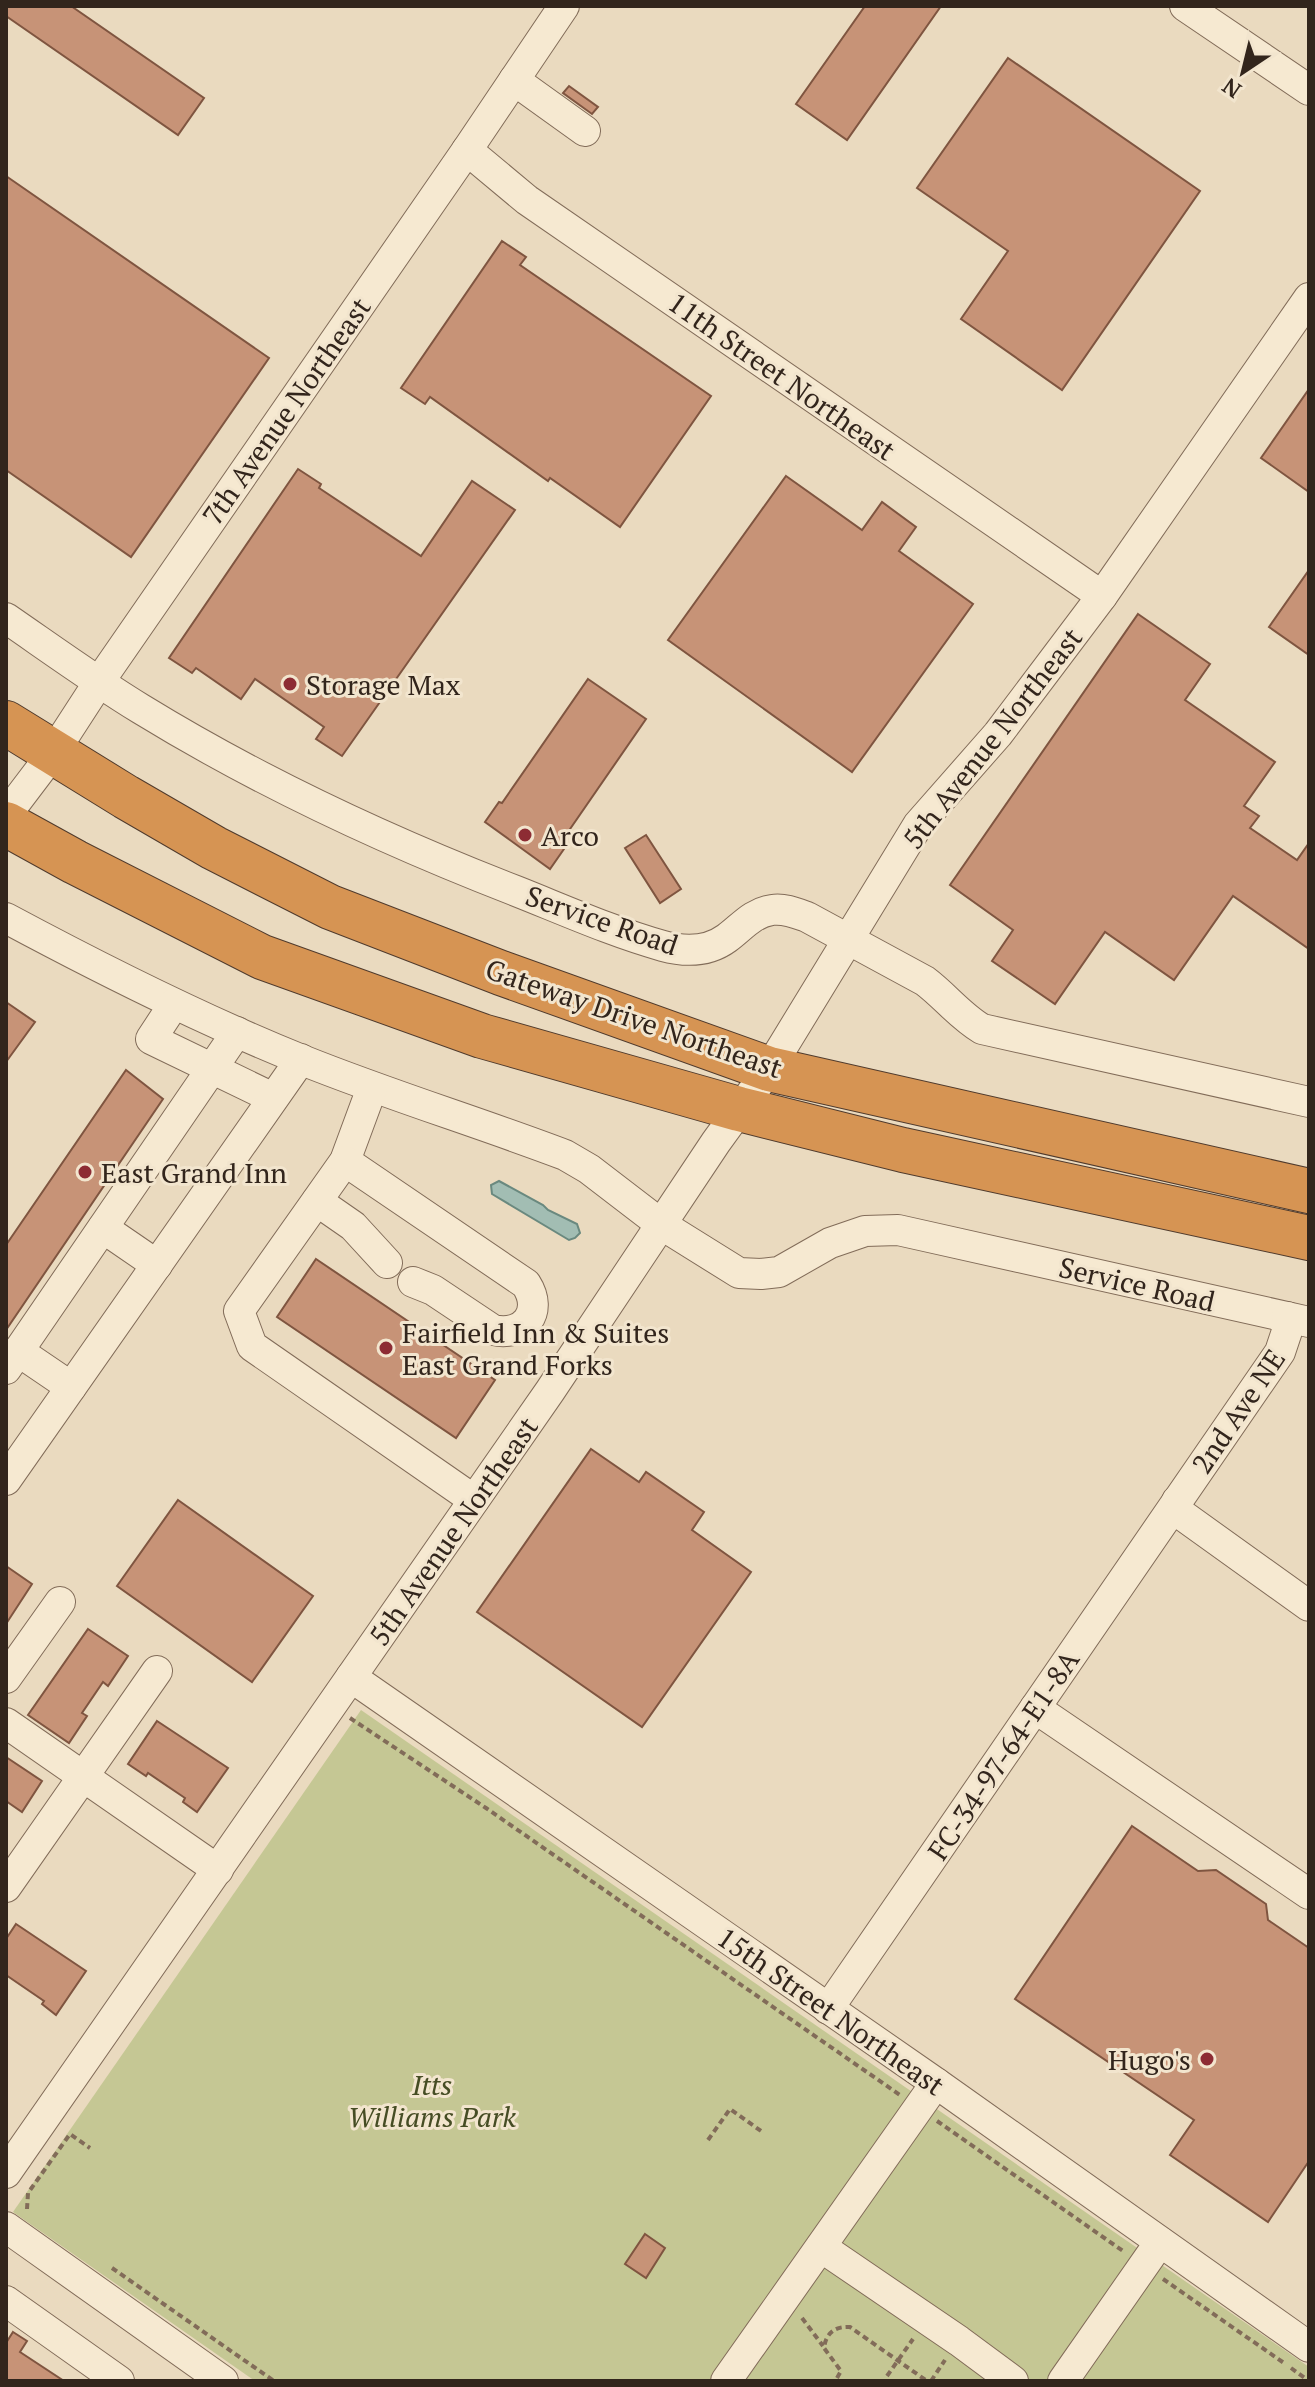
<svg xmlns="http://www.w3.org/2000/svg" width="1315" height="2387" font-family="'PT Serif',serif">
  <rect width="100%" height="100%" fill="#eadabf"/>
  <polygon fill="#c5c794" points="361,1710 1309,2367 1309,2381 255,2381 13,2212"/>
  <polygon fill="#a2bdb3" stroke="#6a897f" stroke-width="2" points="499,1181 543,1205 548,1210 577,1224 580,1233 575,1238 569,1240 492,1194 491,1185"/>
  <g fill="#c79377" stroke="#7f5540" stroke-width="2">
    <polygon points="6,6 71,6 204,98 178,135 6,16"/>
    <polygon points="865,6 941,6 847,140 796,104"/>
    <polygon points="1008,58 1200,191 1062,390 961,319 1008,251 917,188"/>
    <polygon points="569,86 598,107 592,114 563,93"/>
    <polygon points="6,176 269,358 131,557 6,470"/>
    <polygon points="502,241 526,257 520,265 711,396 620,527 550,478 548,481 430,397 425,404 401,388"/>
    <polygon points="1309,389 1309,492 1261,458"/>
    <polygon points="298,469 321,484 319,488 421,556 472,481 515,510 342,756 316,739 324,727 255,679 241,699 196,668 192,673 169,658"/>
    <polygon points="786,476 862,530 882,502 916,527 899,551 973,604 852,772 668,640"/>
    <polygon points="1309,570 1309,655 1269,627"/>
    <polygon points="1138,614 1210,664 1185,700 1275,762 1244,806 1259,816 1250,828 1297,860 1309,843 1309,949 1233,896 1174,980 1105,932 1055,1004 992,961 1013,930 950,885"/>
    <polygon points="588,679 646,719 559,845 564,849 550,869 485,822 499,802 502,803"/>
    <polygon points="646,835 681,889 660,903 625,848"/>
    <polygon points="6,1002 35,1022 6,1062"/>
    <polygon points="126,1070 163,1099 6,1330 6,1245"/>
    <polygon points="316,1259 495,1380 456,1438 277,1317"/>
    <polygon points="591,1449 639,1482 646,1472 704,1512 692,1530 751,1572 642,1727 477,1612"/>
    <polygon points="178,1500 313,1596 252,1682 117,1586"/>
    <polygon points="6,1566 32,1584 6,1624"/>
    <polygon points="88,1629 128,1656 108,1686 103,1682 82,1713 87,1716 69,1743 28,1715"/>
    <polygon points="157,1721 228,1768 197,1812 183,1802 185,1798 148,1773 146,1776 128,1764"/>
    <polygon points="6,1757 42,1781 22,1812 6,1801"/>
    <polygon points="1132,1826 1198,1871 1216,1870 1266,1904 1268,1920 1309,1948 1309,2161 1268,2222 1170,2155 1194,2120 1015,1999"/>
    <polygon points="16,1924 86,1971 56,2015 42,2004 44,2001 6,1975 6,1939"/>
    <polygon points="645,2234 665,2248 646,2278 625,2264"/>
    <polygon points="13,2332 27,2341 20,2352 64,2381 6,2381 6,2343"/>
  </g>
  <g fill="none" stroke-linecap="round" stroke-linejoin="round">
    <defs>
      <g id="minor">
        <polyline points="1185,6 1309,90"/>
        <polyline points="514,80 585,131"/>
        <polyline points="467,150 527,200 1102,596"/>
        <path d="M6 618C51 649 95 681 141 709 260 782 387 841 516 891 564 910 613 932 663 946 685 952 708 952 727 938 742 927 752 913 772 910 784 908 796 913 807 917L925 981C945 996 960 1016 982 1029L1309 1102"/>
        <polyline points="6,815 53,753 99,682 467,150 564,6"/>
        <path d="M6 918C103 970 200 1019 302 1060 389 1095 478 1122 565 1155L589 1169 662 1225 739 1273 761 1274 779 1272 830 1243 865 1231 898 1230 1309 1322"/>
        <polyline points="174,1004 151,1039 273,1098"/>
        <polyline points="372,1088 345,1161 239,1311 252,1346 474,1500"/>
        <path d="M345 1161 526 1284C544 1312 524 1337 493 1330L433 1290 413 1282"/>
        <polyline points="317,1201 353,1226 387,1263"/>
        <polyline points="103,1228 157,1265"/>
        <polyline points="18,1351 71,1387"/>
        <polyline points="6,1369 237,1032"/>
        <polyline points="6,1480 301,1059"/>
        <polyline points="1177,1501 1175,1507 1178,1512 1309,1606"/>
        <polyline points="351,1677 936,2083 1309,2347"/>
        <polyline points="6,1678 60,1602"/>
        <polyline points="1035,1708 1309,1894"/>
        <polyline points="6,1723 218,1870"/>
        <polyline points="6,1887 157,1671"/>
        <polyline points="828,2009 1280,1352 1288,1328 1287,1317"/>
        <polyline points="6,2173 550,1391 716,1142 769,1069 918,825 998,734 1102,596 1309,298"/>
        <polyline points="6,2227 223,2381"/>
        <polyline points="821,2247 959,2341 1013,2381"/>
        <polyline points="6,2301 119,2381"/>
        <polyline points="726,2381 936,2083"/>
        <polyline points="1063,2381 1160,2242"/>
      </g>
      <g id="highway">
        <polyline points="6,723 126,797 214,848 330,907 501,973 769,1069 1309,1191"/>
        <polyline points="6,824 75,862 262,957 482,1036 739,1109 903,1150 1309,1238"/>
      </g>
    </defs>
    <use href="#minor" stroke="#826c59" stroke-width="32"/>
    <use href="#highway" stroke="#503b2d" stroke-width="46"/>
    <g stroke="#826c59" stroke-width="4" stroke-dasharray="6 4" stroke-linecap="butt">
      <polyline points="350,1718 486,1808 900,2095"/>
      <polyline points="937,2121 1123,2251"/>
      <polyline points="708,2140 730,2109 761,2131"/>
      <polyline points="27,2209 28,2193 70,2134 90,2148"/>
      <polyline points="112,2268 274,2381"/>
      <polyline points="1163,2279 1284,2363"/>
      <polyline points="802,2318 823,2346"/>
      <polyline points="1291,2368 1309,2381"/>
      <polyline points="887,2376 913,2339"/>
      <path d="M837 2378 841 2371 824 2348C826 2333 835 2326 850 2327L927 2381"/>
      <polyline points="931,2381 945,2360"/>
    </g>
    <use href="#minor" stroke="#f6e9d1" stroke-width="30"/>
    <use href="#highway" stroke="#d69453" stroke-width="44"/>
  </g>
  <g fill="#8d2c34" stroke="#f2e5ce" stroke-width="3">
    <circle cx="290" cy="684" r="8"/>
    <circle cx="525" cy="835" r="8"/>
    <circle cx="85" cy="1172" r="8"/>
    <circle cx="386" cy="1348" r="8"/>
    <circle cx="1207" cy="2059" r="8"/>
  </g>
  <g text-anchor="middle" dominant-baseline="central" stroke-width="6" stroke-linejoin="round" paint-order="stroke">
    <g font-size="28" fill="#32251c" stroke="#f2e5ce">
      <text transform="translate(782 376) rotate(35)">11th Street Northeast</text>
      <text transform="translate(286 411) rotate(-55)">7th Avenue Northeast</text>
      <text transform="translate(992 738) rotate(-52)">5th Avenue Northeast</text>
      <text transform="translate(602 920) rotate(19)">Service Road</text>
      <text transform="translate(634 1018) rotate(19)">Gateway Drive Northeast</text>
      <text transform="translate(1137 1284) rotate(13)">Service Road</text>
      <text transform="translate(1238 1411) rotate(-56)">2nd Ave NE</text>
      <text transform="translate(453 1531) rotate(-55)">5th Avenue Northeast</text>
      <text transform="translate(1003 1755) rotate(-56)">FC-34-97-64-E1-8A</text>
      <text transform="translate(831 2011) rotate(35)">15th Street Northeast</text>
    </g>
    <g font-size="28" fill="#32251c" stroke="#f2e5ce" text-anchor="start">
      <text x="306" y="684">Storage Max</text>
      <text x="541" y="835">Arco</text>
      <text x="101" y="1172">East Grand Inn</text>
      <text x="402" y="1332">Fairfield Inn &amp; Suites<tspan x="402" dy="32">East Grand Forks</tspan></text>
      <text x="1191" y="2059" text-anchor="end">Hugo's</text>
    </g>
    <g font-size="28" font-style="italic" fill="#464d24" stroke="#f2e5ce">
      <text x="432" y="2084">Itts<tspan x="432" dy="32">Williams Park</tspan></text>
    </g>
  </g>
  <rect width="1315" height="2387" fill="none" stroke="#32251c" stroke-width="16"/>
  <g transform="translate(1243 72) rotate(215)" stroke="#f2e5ce" stroke-width="6" paint-order="stroke">
  <path d="M0-6L14 30L0 20L-14 30Z" fill="#32251c"/>
  <text y="-12" font-size="22" font-weight="bold" text-anchor="middle" fill="#32251c">N</text>
  </g>
</svg>
